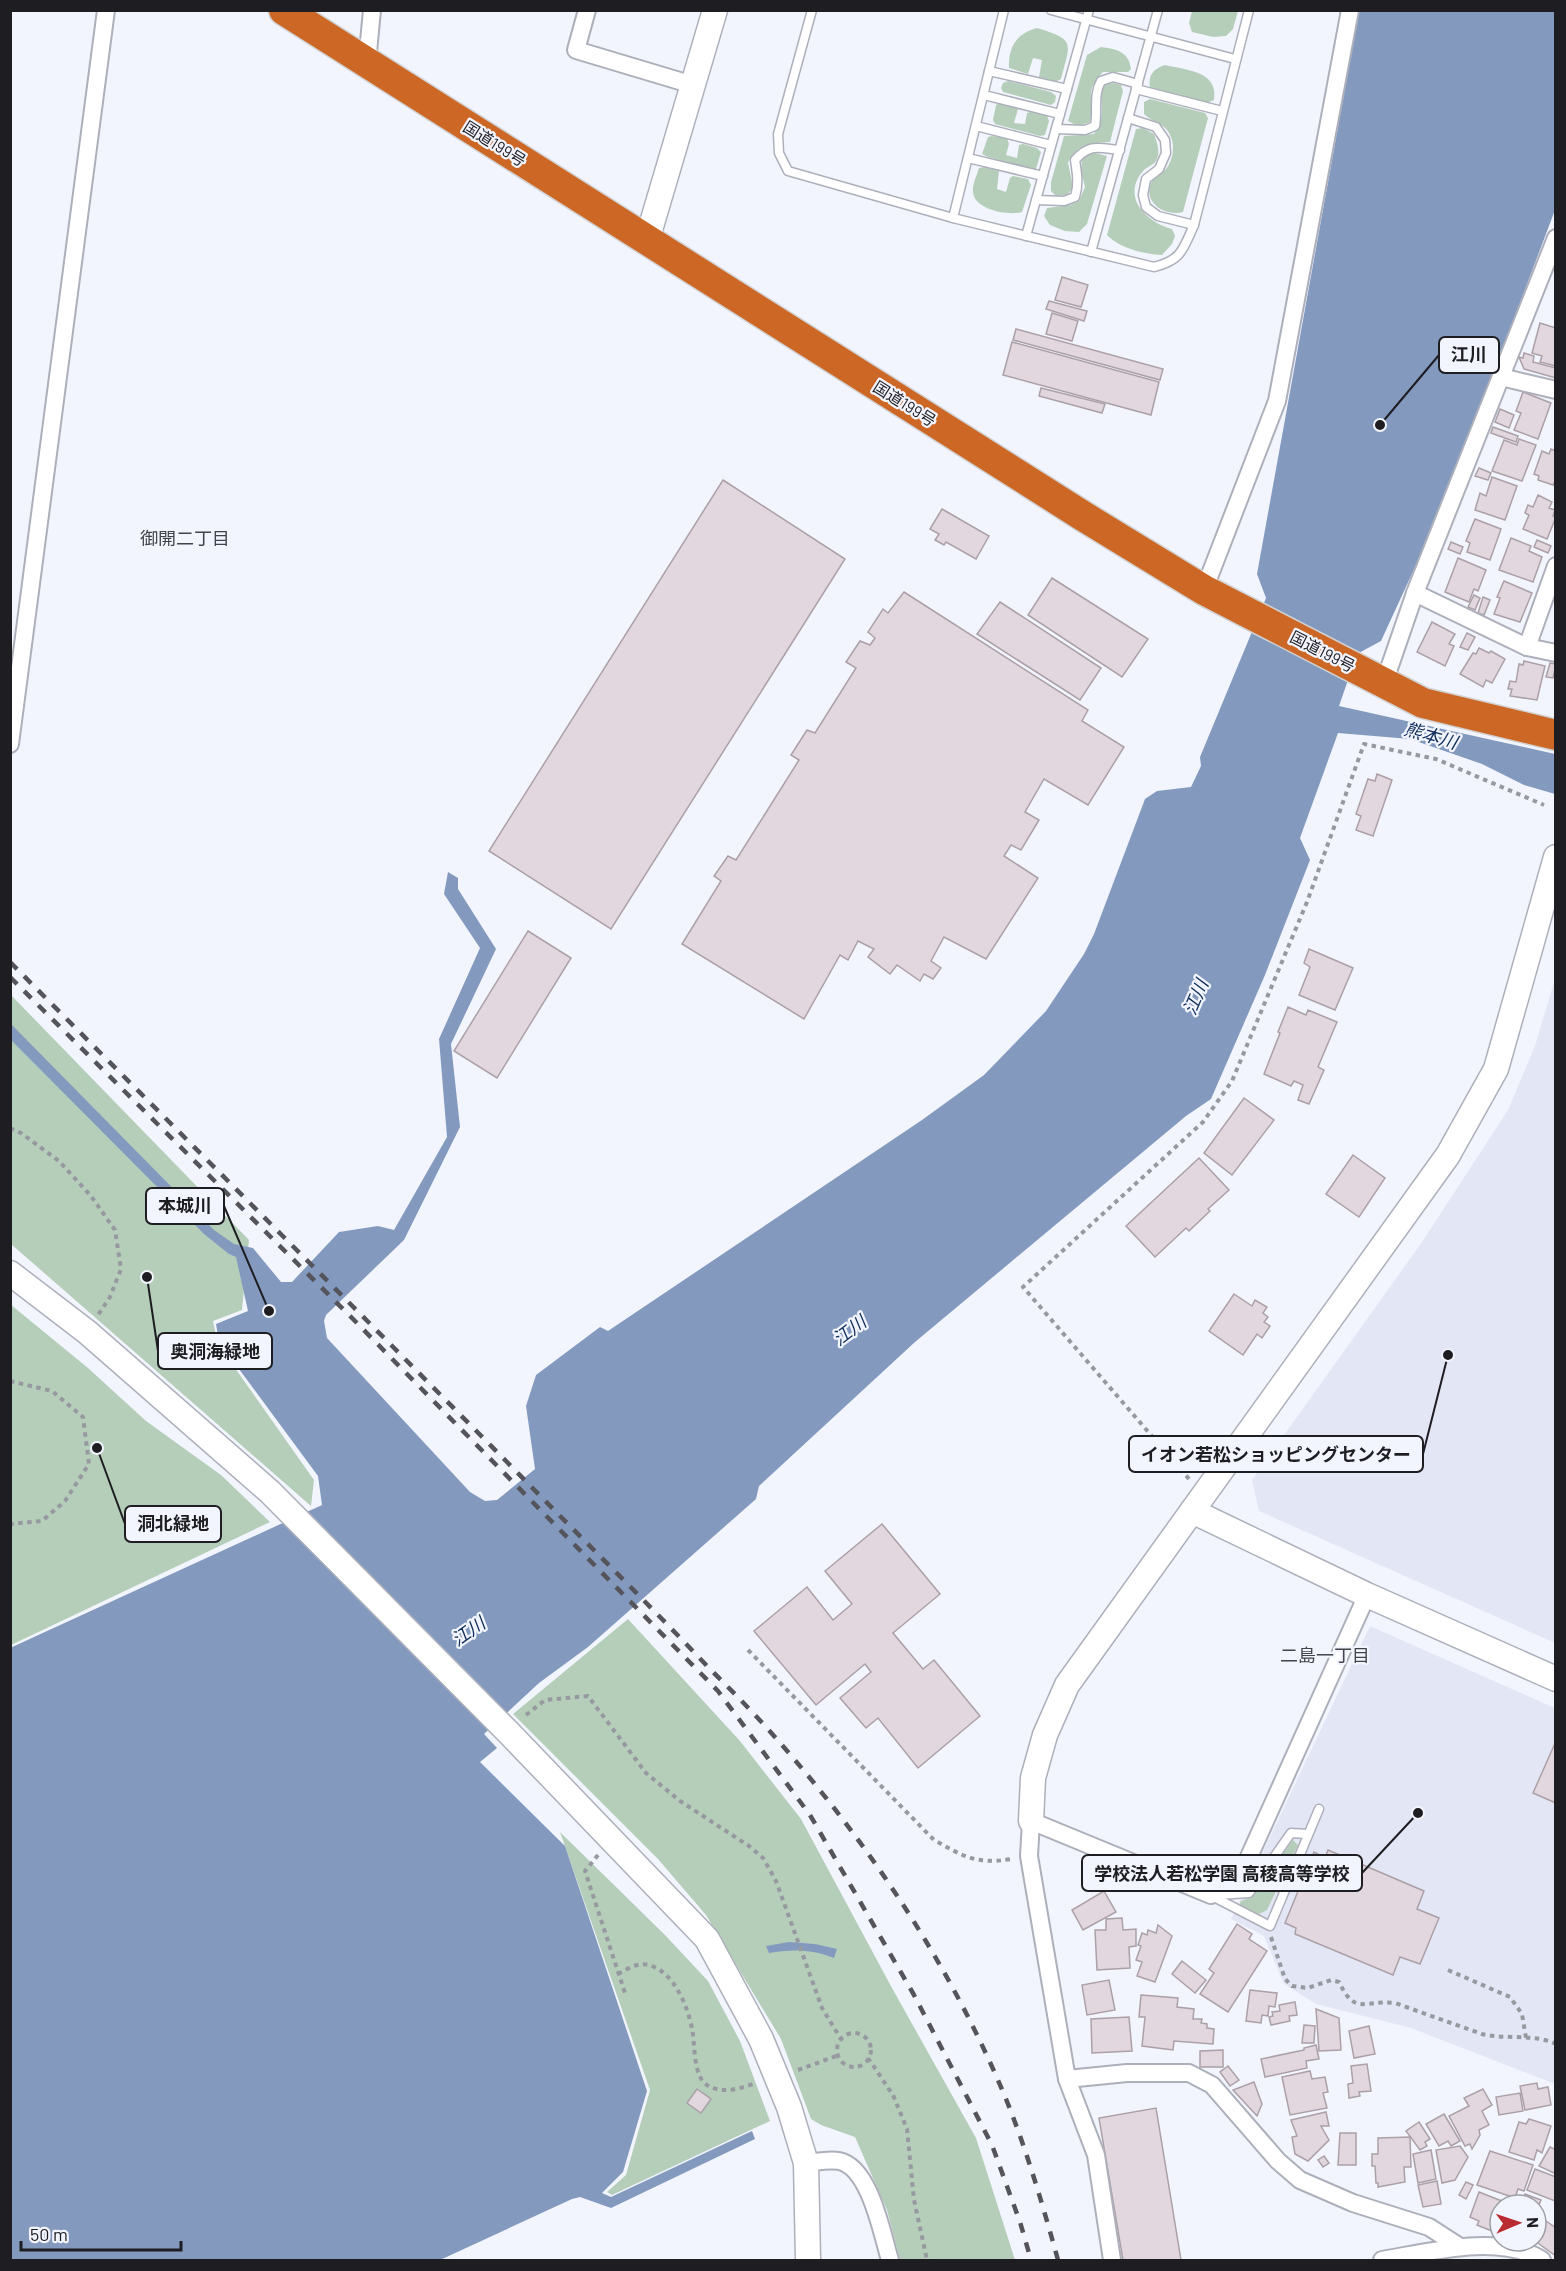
<svg xmlns="http://www.w3.org/2000/svg" width="1566" height="2271" font-family="Barlow,'Noto Sans JP',sans-serif">
  <rect width="100%" height="100%" fill="#f3f5fe"/>
  <g fill="#e3e6f4">
    <polygon points="1555,979 1555,1643 1259,1511 1252,1480 1422,1242 1508,1110 1535,1046"/>
    <polygon points="1370,1626 1555,1708 1555,2084 1411,2028 1316,2004 1284,1984 1264,1936 1231,1919"/>
  </g>
  <g fill="#b5ceba">
    <polygon points="1192,11 1192,10 1238,11 1233,29 1226,36 1213,37 1192,32 1189,23"/>
    <path d="M1037 28C1077 40 1070 43 1061 79L1055 82 1039 77 1042 60 1033 58 1028 74 1009 68C1008 47 1017 33 1037 28Z"/>
    <path d="M1101 47C1117 49 1129 52 1131 69L1128 72H1103C1083 92 1095 99 1090 122L1078 126 1068 121 1087 55Z"/>
    <path d="M1165 65C1186 70 1219 71 1214 100L1207 103 1150 88C1148 75 1153 69 1165 65Z"/>
    <polygon points="1008,81 1051,92 1056,96 1055,102 1051,105 1003,92 1001,88 1003,83"/>
    <path d="M1114 83 1121 85 1123 91 1110 142C1087 144 1083 141 1068 162L1073 188 1067 195 1056 196 1051 191V182L1064 136 1094 134C1109 112 1097 105 1104 85Z"/>
    <path d="M1150 99 1205 113 1208 118 1183 212C1165 217 1141 202 1152 181 1155 176 1162 173 1166 169 1173 160 1175 147 1171 137 1166 123 1153 123 1144 114V102Z"/>
    <polygon points="1001,102 1015,106 1018,109 1014,123 1025,124 1027,113 1030,112 1047,115 1049,121 1045,135 1040,136 995,124 993,120 996,105"/>
    <path d="M1143 128 1154 134C1157 142 1161 153 1156 161 1153 165 1147 167 1144 170 1120 196 1146 222 1172 229L1175 236 1172 244 1162 255C1144 254 1119 248 1107 235L1136 129Z"/>
    <polygon points="992,136 1007,138 1009,144 1006,155 1017,158 1019,145 1023,144 1037,148 1041,152 1036,169 1031,169 988,157 982,154 988,137"/>
    <polygon points="1095,153 1107,156 1087,224 1079,232 1065,231 1050,225 1044,216 1047,208 1070,205 1079,201 1085,187 1081,171 1082,159 1087,154"/>
    <path d="M985 167 999 171 997 189 1006 192 1010 178 1013 176 1028 179 1031 185 1022 212C1009 216 974 210 973 192 972 185 977 175 979 168Z"/>
    <polygon points="10,994 249,1240 242,1310 213,1321 218,1344 314,1480 311,1506 11,1244"/>
    <polygon points="10,1304 88,1368 146,1421 221,1475 270,1522 11,1645"/>
    <polygon points="628,1619 740,1741 801,1819 892,1988 976,2138 1015,2260 900,2260 887,2210 855,2137 821,2125 811,2119 781,2039 706,1915 658,1859 513,1714"/>
    <polygon points="560,1832 665,1935 708,1981 740,2041 770,2121 612,2195 607,2192 626,2175 650,2090"/>
    <polygon points="1293,1840 1298,1845 1267,1910 1259,1914 1239,1906 1241,1901 1252,1897"/>
  </g>
  <g fill="#839abe">
    <polygon points="1359,11 1555,11 1555,210 1445,502 1381,641 1357,654 1339,706 1555,754 1555,794 1524,785 1482,764 1410,739 1338,733 1300,838 1310,860 1265,975 1211,1099 1186,1116 915,1342 759,1486 756,1499 588,1647 539,1683 484,1734 497,1748 480,1762 565,1846 647,2091 623,2172 602,2193 611,2197 752,2131 755,2139 611,2208 580,2197 572,2199 440,2260 11,2260 10,1648 322,1505 318,1476 219,1342 216,1324 248,1311 236,1257 229,1254 204,1234 11,1040 11,1024 214,1230 234,1244 253,1248 281,1282 292,1282 339,1232 378,1226 394,1230 447,1137 439,1039 480,948 444,894 448,872 458,878 458,889 496,949 451,1044 460,1127 404,1240 326,1315 324,1321 327,1338 470,1492 485,1501 497,1500 535,1469 526,1406 536,1375 600,1327 608,1331 922,1120 984,1075 1046,1011 1084,954 1094,934 1145,799 1157,791 1191,787 1201,766 1200,757 1266,598 1257,574"/>
    <path d="M789 1942 815 1944 837 1949 834 1958C812 1949 791 1949 769 1953L766 1946Z"/>
  </g>
  <g fill="#e2d7de" stroke="#aba0a7" stroke-width="1.5">
    <polygon points="1062,277 1088,285 1081,307 1055,300"/>
    <polygon points="1049,301 1087,311 1084,321 1046,309"/>
    <polygon points="1052,313 1078,321 1072,341 1046,334"/>
    <polygon points="1540,323 1556,328 1556,366 1540,362 1542,356 1532,353"/>
    <polygon points="1016,329 1163,369 1160,380 1013,340"/>
    <polygon points="1012,342 1159,382 1151,415 1003,375"/>
    <polygon points="1524,353 1534,356 1533,362 1556,368 1556,378 1524,369 1519,357 1523,358"/>
    <polygon points="1041,388 1105,404 1102,413 1039,396"/>
    <polygon points="1523,392 1551,403 1538,439 1514,430 1521,413 1516,411"/>
    <polygon points="1500,409 1514,415 1509,428 1495,422"/>
    <polygon points="1493,427 1518,436 1516,442 1491,433"/>
    <polygon points="1519,439 1536,445 1522,481 1492,471 1504,440 1517,445"/>
    <polygon points="1551,449 1556,451 1556,480 1553,485 1538,480 1539,476 1534,474 1542,451 1549,454"/>
    <polygon points="1479,468 1491,473 1488,480 1475,476"/>
    <polygon points="1492,477 1517,486 1505,520 1475,510 1480,493 1486,496"/>
    <polygon points="723,480 845,559 611,929 489,851"/>
    <polygon points="1538,495 1552,502 1549,508 1555,510 1553,516 1556,517 1547,539 1523,529 1529,515 1525,513 1528,505 1533,507"/>
    <polygon points="942,509 989,536 976,559 946,542 944,545 935,540 939,534 930,529"/>
    <polygon points="1475,519 1501,529 1490,560 1467,552 1470,543 1466,541"/>
    <polygon points="1511,538 1531,546 1529,551 1542,557 1533,582 1499,570"/>
    <polygon points="1537,540 1551,546 1548,553 1534,547"/>
    <polygon points="1451,542 1463,547 1460,554 1448,549"/>
    <polygon points="1458,558 1486,570 1478,591 1474,589 1469,602 1445,592"/>
    <polygon points="1052,578 1148,639 1122,677 1028,615"/>
    <polygon points="1504,581 1532,593 1520,622 1494,614 1500,598 1497,597"/>
    <polygon points="904,592 1088,710 1082,721 1124,747 1088,805 1044,779 1025,812 1039,820 1021,850 1011,845 1004,856 1038,878 986,959 944,937 931,961 941,968 933,979 924,974 920,981 897,965 890,974 868,957 874,949 858,941 848,960 840,955 804,1019 682,944 721,881 714,876 728,856 736,860 799,760 791,755 807,730 815,733 856,668 846,662 860,641 870,645 875,638 868,632 883,609 888,613"/>
    <polygon points="1474,595 1480,598 1475,610 1468,607"/>
    <polygon points="1483,597 1490,600 1484,615 1478,613"/>
    <polygon points="1000,602 1101,668 1080,700 977,634"/>
    <polygon points="1432,622 1455,634 1449,644 1454,646 1445,666 1417,652"/>
    <polygon points="1467,633 1475,637 1468,650 1460,647"/>
    <polygon points="1479,648 1489,653 1491,651 1505,659 1492,683 1486,680 1483,687 1460,674 1473,653 1476,654"/>
    <polygon points="1524,661 1545,666 1537,700 1510,696 1512,689 1508,689 1510,681 1516,682 1519,664 1523,665"/>
    <polygon points="1550,663 1556,664 1553,678 1546,677"/>
    <polygon points="1377,774 1392,780 1373,836 1356,830 1361,816 1356,814 1368,779 1375,781"/>
    <polygon points="528,931 571,958 497,1078 454,1051"/>
    <polygon points="1309,949 1353,968 1335,1010 1299,995 1310,967 1304,963"/>
    <polygon points="1288,1007 1306,1015 1308,1010 1337,1022 1318,1067 1324,1070 1309,1104 1298,1100 1303,1085 1294,1081 1291,1086 1264,1074 1280,1033 1278,1032"/>
    <polygon points="1244,1098 1274,1120 1232,1175 1204,1153"/>
    <polygon points="1353,1155 1385,1178 1359,1217 1326,1194"/>
    <polygon points="1199,1158 1229,1190 1208,1209 1210,1211 1189,1231 1186,1228 1155,1257 1126,1226"/>
    <polygon points="1234,1294 1252,1306 1255,1300 1267,1307 1263,1313 1268,1317 1264,1322 1270,1326 1262,1338 1257,1334 1243,1355 1209,1331"/>
    <polygon points="882,1524 940,1594 893,1633 923,1669 934,1660 980,1716 918,1768 878,1718 866,1728 840,1698 871,1672 865,1664 816,1705 754,1631 807,1587 833,1620 852,1604 825,1571"/>
    <polygon points="1556,1741 1556,1803 1533,1793"/>
    <polygon points="1328,1850 1424,1891 1417,1909 1439,1918 1420,1964 1400,1957 1393,1975 1295,1934 1296,1928 1285,1923 1314,1852 1325,1858"/>
    <polygon points="1104,1891 1116,1912 1083,1930 1072,1910"/>
    <polygon points="1122,1918 1123,1930 1136,1929 1136,1946 1129,1947 1130,1968 1097,1970 1095,1930 1106,1930 1106,1919"/>
    <polygon points="1237,1924 1252,1934 1249,1939 1267,1951 1228,2012 1200,1994 1214,1973 1209,1969"/>
    <polygon points="1158,1925 1172,1936 1155,1982 1137,1976 1142,1962 1136,1960 1141,1946 1138,1945 1142,1933 1147,1935 1148,1930 1156,1933"/>
    <polygon points="1182,1961 1206,1980 1195,1993 1172,1974"/>
    <polygon points="1109,1980 1115,2010 1087,2015 1082,1985"/>
    <polygon points="1250,1990 1277,1993 1275,2007 1269,2006 1268,2016 1262,2015 1261,2023 1246,2021"/>
    <polygon points="1141,1995 1178,1998 1177,2007 1194,2009 1193,2019 1202,2019 1201,2023 1207,2024 1207,2028 1214,2029 1213,2044 1174,2041 1173,2050 1142,2046 1145,2017 1139,2017"/>
    <polygon points="1295,2002 1297,2015 1289,2016 1290,2021 1271,2025 1269,2017 1273,2016 1272,2012 1280,2011 1279,2005"/>
    <polygon points="1316,2009 1339,2018 1341,2050 1319,2051"/>
    <polygon points="1129,2017 1132,2051 1092,2053 1091,2019"/>
    <polygon points="1304,2025 1315,2026 1314,2043 1302,2043"/>
    <polygon points="1369,2026 1375,2054 1354,2058 1349,2031"/>
    <polygon points="1316,2045 1319,2059 1306,2061 1307,2068 1265,2077 1261,2059 1304,2050 1304,2048"/>
    <polygon points="1223,2050 1223,2067 1200,2067 1200,2051"/>
    <polygon points="1367,2064 1371,2091 1359,2092 1360,2096 1349,2098 1348,2084 1353,2083 1351,2066"/>
    <polygon points="1228,2066 1239,2080 1230,2086 1220,2072"/>
    <polygon points="1310,2071 1312,2079 1325,2077 1328,2092 1323,2093 1327,2108 1290,2115 1282,2077"/>
    <polygon points="1254,2082 1262,2104 1257,2116 1233,2090"/>
    <polygon points="1537,2083 1538,2089 1548,2087 1551,2105 1525,2110 1520,2086"/>
    <polygon points="697,2089 711,2099 701,2113 687,2103"/>
    <polygon points="1483,2089 1492,2105 1482,2111 1489,2125 1479,2130 1480,2135 1472,2149 1470,2144 1465,2146 1449,2116 1469,2106 1464,2098"/>
    <polygon points="1520,2093 1523,2111 1499,2115 1496,2097"/>
    <polygon points="1156,2108 1181,2260 1123,2260 1099,2118"/>
    <polygon points="1326,2112 1329,2126 1321,2126 1329,2140 1308,2161 1295,2154 1292,2137 1297,2136 1291,2120"/>
    <polygon points="1444,2114 1460,2141 1451,2146 1448,2141 1439,2146 1426,2124"/>
    <polygon points="1529,2119 1551,2126 1542,2153 1537,2150 1534,2160 1509,2152 1519,2122 1526,2124"/>
    <polygon points="1419,2122 1430,2139 1425,2142 1427,2146 1420,2150 1406,2131"/>
    <polygon points="1340,2133 1356,2133 1356,2165 1338,2165"/>
    <polygon points="1410,2137 1411,2167 1404,2167 1405,2182 1378,2187 1378,2183 1376,2183 1375,2166 1372,2166 1372,2154 1378,2154 1378,2138"/>
    <polygon points="1460,2146 1468,2157 1455,2180 1442,2183 1436,2150"/>
    <polygon points="1550,2147 1556,2150 1556,2174 1539,2166"/>
    <polygon points="1431,2150 1436,2179 1418,2183 1413,2154"/>
    <polygon points="1490,2151 1533,2165 1524,2191 1518,2189 1515,2198 1477,2185"/>
    <polygon points="1324,2156 1329,2163 1323,2167 1318,2160"/>
    <polygon points="1535,2169 1556,2177 1555,2201 1527,2190"/>
    <polygon points="1437,2181 1441,2204 1423,2207 1418,2185"/>
    <polygon points="1466,2182 1473,2185 1466,2199 1459,2195"/>
    <polygon points="1479,2192 1512,2205 1500,2205 1500,2225 1497,2233 1477,2225 1479,2221 1470,2217"/>
    <polygon points="1525,2194 1541,2200 1536,2212 1536,2205 1515,2205 1518,2197 1523,2199"/>
    <polygon points="1546,2221 1556,2228 1556,2256 1535,2241 1536,2234"/>
  </g>
  <g fill="none" stroke-linecap="round" stroke-linejoin="round">
    <defs>
      <g id="lane">
        <path d="M812 10 778 134 779 153 788 171 953 218 1154 267C1182 260 1183 249 1194 225L1249 10"/>
        <polyline points="1051,10 1235,59"/>
        <polyline points="989,71 1067,89"/>
        <polyline points="1136,89 1222,111"/>
        <polyline points="984,95 1060,114"/>
        <polyline points="1128,118 1156,127 1165,140 1166,153 1159,169 1146,179 1143,195 1146,207 1158,216 1194,225"/>
        <polyline points="976,126 1051,145"/>
        <path d="M1056 129 1085 130 1095 126C1098 110 1093 95 1101 81L1113 77 1138 84"/>
        <polyline points="968,158 1043,176"/>
        <path d="M1036 200 1064 201 1075 197C1079 184 1077 173 1075 160 1090 143 1099 148 1120 150"/>
        <polyline points="953,218 1004,10"/>
        <polyline points="1026,236 1089,10"/>
        <polyline points="1091,252 1158,10"/>
        <polyline points="1218,1895 1249,1893 1291,1833 1308,1834"/>
        <polyline points="1212,1896 1270,1926 1319,1809"/>
      </g>
      <g id="street">
        <polyline points="587,10 576,50 693,85"/>
        <polyline points="367,63 372,10"/>
        <polyline points="1501,377 1556,390"/>
        <polyline points="1204,590 1277,401 1350,10"/>
        <polyline points="1415,593 1527,647 1556,653"/>
        <polyline points="1527,647 1556,566"/>
        <polyline points="1384,683 1415,593 1556,238"/>
        <polyline points="10,744 106,10"/>
        <polyline points="1067,2079 1127,2073 1189,2073 1212,2085 1278,2161 1300,2180 1353,2203 1429,2227 1460,2247"/>
        <path d="M806 2163C816 2162 829 2159 839 2161 870 2167 882 2234 890 2260"/>
        <polyline points="1112,2260 1096,2155 1067,2079 1029,1856 1031,1821 1211,1895 1239,1879 1367,1595"/>
        <path d="M1382 2260C1429 2252 1500 2233 1542 2260"/>
      </g>
      <g id="secondary">
        <polyline points="647,240 715,10"/>
        <polyline points="10,1273 87,1332 270,1492 510,1734 707,1939 761,2039 789,2107 806,2163 808,2260"/>
        <polyline points="1192,1511 1367,1595 1556,1679"/>
        <polyline points="1031,1821 1033,1778 1045,1735 1067,1685 1448,1155 1496,1069 1556,857"/>
      </g>
      <polyline id="highway" points="284,10 1083,516 1204,590 1423,703 1556,735"/>
    </defs>
    <use href="#lane" stroke="#adb0bb" stroke-width="11"/>
    <use href="#street" stroke="#adb0bb" stroke-width="20"/>
    <use href="#secondary" stroke="#adb0bb" stroke-width="27"/>
    <use href="#highway" stroke="#d2d2d3" stroke-width="33"/>
    <g stroke="#9799a0" stroke-width="4" stroke-dasharray="4.5 4.5" stroke-linecap="butt">
      <polyline points="10,1128 21,1133 59,1161 91,1196 115,1230 121,1269 110,1297 98,1315"/>
      <polyline points="10,1381 52,1391 83,1417 89,1464 65,1501 42,1521 10,1524"/>
      <polyline points="1189,1479 1023,1287 1203,1122 1232,1081 1307,902 1364,744 1436,759 1544,805"/>
      <path d="M748 1650 934 1840C963 1856 976 1865 1011 1859"/>
      <polyline points="526,1715 545,1700 588,1696 646,1773 680,1801 749,1846 763,1858 776,1881 822,2008 841,2039"/>
      <polyline points="598,1855 585,1871 625,1993"/>
      <path d="M1271 1937 1285 1979 1292 1986 1308 1988 1331 1980 1339 1982C1356 2017 1364 1999 1395 2003L1482 2034C1506 2040 1533 2033 1556 2044"/>
      <polyline points="1448,1970 1510,1997 1522,2014 1526,2038"/>
      <path d="M618 1974C627 1969 638 1962 649 1965 674 1972 687 2005 692 2028 695 2043 693 2077 707 2085 723 2095 740 2088 756 2083"/>
      <circle cx="854" cy="2050" r="17"/>
      <polyline points="868,2058 893,2095 907,2129 914,2200 927,2260"/>
      <polyline points="798,2070 839,2055"/>
    </g>
    <use href="#lane" stroke="#fff" stroke-width="8"/>
    <use href="#street" stroke="#fff" stroke-width="16"/>
    <use href="#secondary" stroke="#fff" stroke-width="24"/>
    <use href="#highway" stroke="#cd6725" stroke-width="30"/>
    <g stroke="#54545a" stroke-width="4.5" stroke-dasharray="10 10" stroke-linecap="butt">
      <path d="M10 962C176 1129 342 1295 507 1462 574 1531 643 1598 709 1668 731 1690 753 1712 774 1736 869 1843 951 1966 1006 2099 1027 2151 1043 2206 1058 2260"/>
      <polyline points="10,977 352,1318 718,1691 810,1815 914,1995 992,2145 1020,2222 1031,2260"/>
    </g>
  </g>
  <g text-anchor="middle" dominant-baseline="central" stroke-width="4.5" stroke-linejoin="round" paint-order="stroke">
    <g font-size="16" fill="#1d1d22" stroke="#f3f5fe">
      <text transform="translate(495 143) rotate(32)">国道199号</text>
      <text transform="translate(905 403) rotate(32)">国道199号</text>
      <text transform="translate(1323 651) rotate(27)">国道199号</text>
    </g>
    <g font-size="18" fill="#42444d" stroke="#f3f5fe">
      <text x="185" y="538">御開二丁目</text>
      <text x="1325" y="1655">二島一丁目</text>
    </g>
    <g font-size="18" font-style="italic" fill="#0f2d5a" stroke="#f3f5fe">
      <text transform="translate(1431 735) rotate(16)">熊本川</text>
      <text transform="translate(1195 997) rotate(-67)">江川</text>
      <text transform="translate(849 1330) rotate(-37)">江川</text>
      <text transform="translate(468 1631) rotate(-35)">江川</text>
    </g>
  </g>
  <path fill="none" stroke="#1d1d22" stroke-width="2" d="M1380 425L1439 355M269 1311L224 1206M147 1277L158 1351M1448 1355L1423 1454M97 1448L125 1524M1418 1813L1362 1873"/>
  <g fill="#1d1d22" stroke="#f3f5fe" stroke-width="2">
    <circle cx="1380" cy="425" r="6"/>
    <circle cx="269" cy="1311" r="6"/>
    <circle cx="147" cy="1277" r="6"/>
    <circle cx="1448" cy="1355" r="6"/>
    <circle cx="97" cy="1448" r="6"/>
    <circle cx="1418" cy="1813" r="6"/>
  </g>
  <g fill="#f3f5fe" stroke="#1d1d22" stroke-width="2">
    <rect x="1439" y="337" width="60" height="36" rx="6"/>
    <rect x="146" y="1188" width="78" height="36" rx="6"/>
    <rect x="158" y="1333" width="114" height="36" rx="6"/>
    <rect x="1129" y="1436" width="294" height="36" rx="6"/>
    <rect x="125" y="1506" width="96" height="36" rx="6"/>
    <rect x="1082" y="1855" width="280" height="36" rx="6"/>
  </g>
  <g font-size="18" text-anchor="middle" font-weight="bold" fill="#1d1d22">
    <text x="1469" y="361">江川</text>
    <text x="185" y="1212">本城川</text>
    <text x="215" y="1358">奥洞海緑地</text>
    <text x="1276" y="1461">イオン若松ショッピングセンター</text>
    <text x="173" y="1530">洞北緑地</text>
    <text x="1222" y="1880">学校法人若松学園 高稜高等学校</text>
  </g>
  <rect width="1566" height="2271" fill="none" stroke="#1d1d22" stroke-width="24"/>
  <g transform="translate(1518 2223) rotate(88)"><circle r="28" fill="#f3f5fe" stroke="#9d9fa6" stroke-width="1.5"/>
  <path d="M0-4.5L10 22L0 15L-10 22Z" fill="#ba2a31"/>
  <text y="-9" font-size="16" font-weight="bold" text-anchor="middle" fill="#1d1d22">N</text>
  </g>
  <path d="M21 2241v9h160v-9" fill="none" stroke="#1d1d22" stroke-width="3"/>
  <text x="30" y="2241" font-size="18" fill="#1d1d22" stroke="#f3f5fe" stroke-width="4.5" paint-order="stroke">50 m</text>
</svg>
